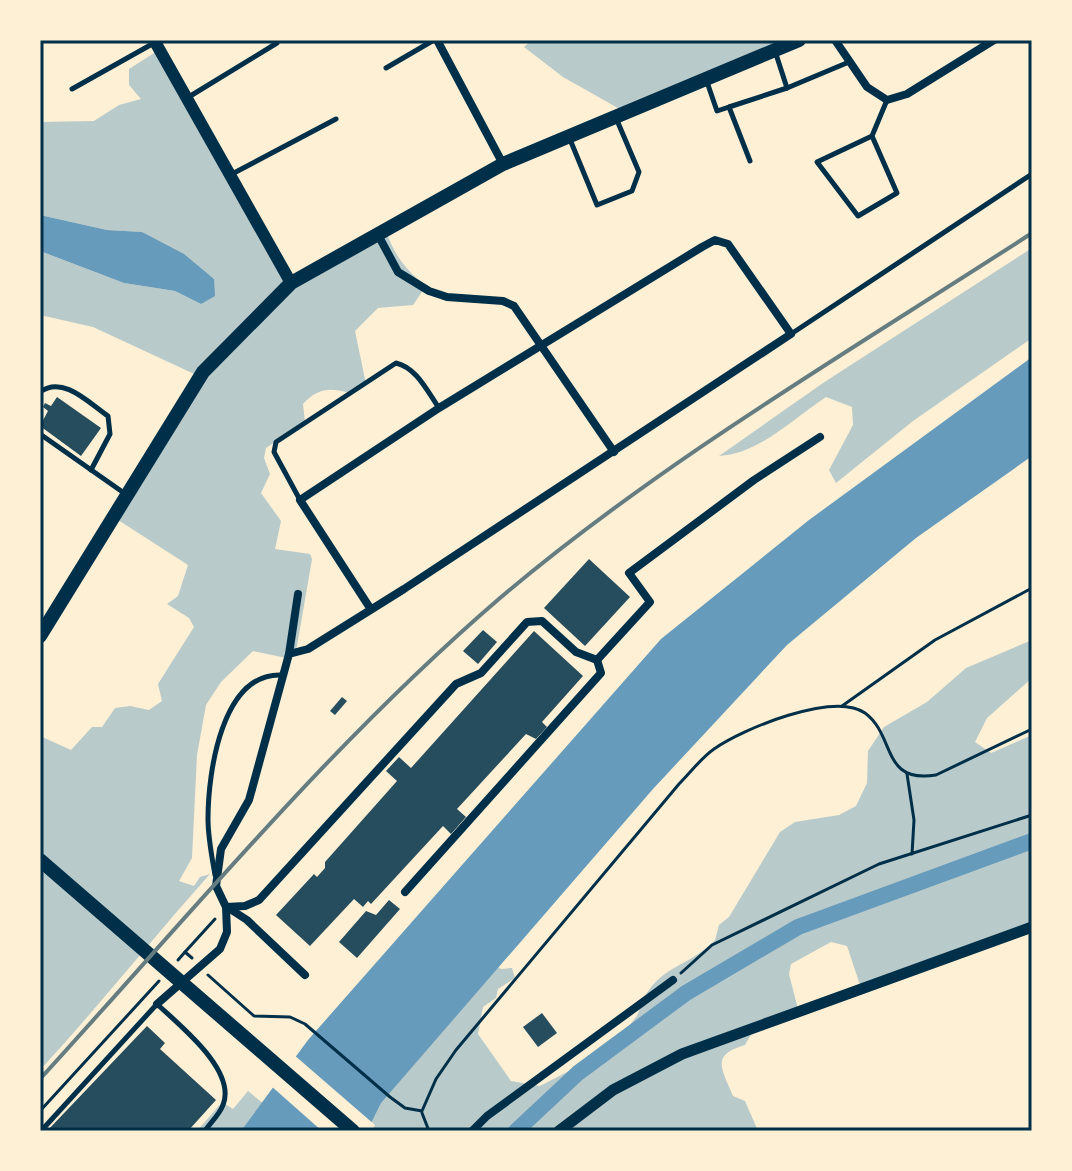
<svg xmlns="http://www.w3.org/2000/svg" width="1072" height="1171" font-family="'DM Sans',sans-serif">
  <rect width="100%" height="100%" fill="#fdf0d5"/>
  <g fill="#b9caca">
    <polygon points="532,40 797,40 625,112 563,77 524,47"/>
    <path d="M162 48 286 283 386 230C393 254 406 270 426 286L413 305 378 308 355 331 366 384 351 393C330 388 319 387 303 404L305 422 266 448 264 458 270 474 261 493 281 521 275 549 310 554 312 559 297 646 291 659 253 651 221 682 206 705 197 755 192 858 179 881 194 886 200 877 210 874C152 939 99 1006 40 1070V736L71 750 92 727H102L115 708 130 706 149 710 162 701 158 684 194 627 189 618 167 604 178 596 188 565 115 518 205 379 93 327 40 315V251L124 283 175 291 201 304 214 279 142 232 107 230 40 215V122L94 121 119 105 141 99 129 85V69Z"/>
    <path d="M1032 248V338L913 421 836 483 829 470 853 425 852 407 826 397C794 418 759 454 719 456L823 383Z"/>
    <path d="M1032 640V678L987 718 975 742 991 753 1032 735V929L861 988 847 946 831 942 791 964 789 974 799 1013 754 1029 745 1045C710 1055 722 1069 733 1096L745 1101 758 1131H354L493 964 501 969 512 968 515 978 498 989 496 998 483 1007 478 1034 511 1081 540 1086 571 1070 600 1067 609 1052 625 1038C626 1025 635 1022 639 1011 654 965 686 970 715 940L719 925 729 917 780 832 795 822 839 815 856 806 867 783 868 751 884 727 927 702 966 668Z"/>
    <polygon points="248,1091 265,1105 252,1131 197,1131 222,1102 233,1109"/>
  </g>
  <g fill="#669bbc">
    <polygon points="40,215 107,230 142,232 184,254 214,279 215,296 201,304 175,291 124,283 40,251"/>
    <polygon points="1032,357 1032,456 916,538 787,645 653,789 381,1103 367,1131 241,1131 308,1040 661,639 809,520"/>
  </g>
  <polygon fill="#fdf0d5" points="293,1054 375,1125 372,1131 322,1131 270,1085"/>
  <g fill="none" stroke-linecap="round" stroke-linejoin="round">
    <polyline stroke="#669bbc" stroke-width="16" points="516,1131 578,1073 686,993 798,927 1032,841"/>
  </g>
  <g fill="#264d5e">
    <polygon points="57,397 101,428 81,456 40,426 48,411 43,407 45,403 51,406"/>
    <polygon points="589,559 630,597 585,646 544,608"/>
    <polygon points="483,630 497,642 478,664 463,651"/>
    <polygon points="534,631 583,676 542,722 547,727 536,739 526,734 457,809 466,817 451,834 443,826 371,904 368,901 363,907 354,899 310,946 276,915 314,874 317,877 325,868 325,862 397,781 386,771 399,757 411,768"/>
    <polygon points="342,697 347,701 335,715 330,711"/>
    <polygon points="389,900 400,909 357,958 339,942 366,911 376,915"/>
    <polygon points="542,1013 557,1033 538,1047 523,1027"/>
    <polygon points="147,1026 165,1043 160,1049 216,1100 188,1131 47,1131"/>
  </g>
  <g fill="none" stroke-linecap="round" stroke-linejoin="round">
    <g stroke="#003049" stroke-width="3">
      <polyline points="842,706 935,640 1032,588"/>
      <polyline points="907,774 914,820 912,854"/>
      <polyline points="185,952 215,919"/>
      <polyline points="178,960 185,952 192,958"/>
      <polyline points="681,973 712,945 879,864 1032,815"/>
      <path d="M208 975 254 1016 290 1017 305 1024 390 1097 405 1108 422 1111 436 1079 456 1050 679 784C690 773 701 758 714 749 742 729 834 691 865 713 896 736 881 784 936 775L1032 729"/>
      <polyline points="40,1111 159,981"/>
      <polyline points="422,1113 429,1131"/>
    </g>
    <g stroke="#003049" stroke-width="5">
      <polyline points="775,51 787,88 849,62"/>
      <polyline points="386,68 434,40"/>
      <polyline points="707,82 717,111 729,107"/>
      <polyline points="72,89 154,43"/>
      <polyline points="187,98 277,43"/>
      <polyline points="872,136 897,193 858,216 817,162 872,136 887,100"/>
      <polyline points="569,137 597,205 632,191 639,172 616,118"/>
      <polyline points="750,161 729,107 787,88"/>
      <polyline points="232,174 336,119"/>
      <polyline points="791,334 1032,174"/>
      <path d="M40 392C63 375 89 403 108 416L110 434 91 470"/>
      <polyline points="40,434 124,493"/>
      <path d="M300 500 274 452 276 442 396 363C417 368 427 391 439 408"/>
      <path d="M215 875C212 857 208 838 208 819 208 772 222 671 283 675"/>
      <path d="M41 1131 157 1004C179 1025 237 1070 223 1105 220 1114 210 1123 205 1131"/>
    </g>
    <g stroke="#003049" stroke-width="8">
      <polyline points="437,40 503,164"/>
      <polyline points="835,40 867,87 887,100 907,94 994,40"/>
      <polyline points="377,233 398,272 429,291 447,297 503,301 514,306 614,452"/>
      <polyline points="289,654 298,594"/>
      <polyline points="405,892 601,673 597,660"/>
      <polyline points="226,907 245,906 259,900 456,684 481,673 527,622 542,621 576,652 597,660 650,602 629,573 754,480 820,437"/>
      <polyline points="227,907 247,920 305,975"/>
      <polyline points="157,1004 220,949 227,932 226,907 216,886 221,849 249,800 289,654 308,649 404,589 791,334 728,244 715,240 702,247 439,408 300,500 370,608"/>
      <polyline points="472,1131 487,1116 673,980"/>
    </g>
    <polyline stroke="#003049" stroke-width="11" points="559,1131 613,1090 682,1054 1032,927"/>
    <polyline stroke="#003049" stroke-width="12" points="154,40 291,283"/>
    <g stroke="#003049" stroke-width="14">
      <polyline points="40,636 203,372 291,283 503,164 799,40"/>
      <polyline points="40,860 353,1131"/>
    </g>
    <path stroke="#657d81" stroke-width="4" d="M40 1079C189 916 332 742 500 598 664 459 852 350 1032 233"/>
  </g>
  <rect width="1072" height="1171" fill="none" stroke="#fdf0d5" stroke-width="84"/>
  <rect x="42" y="42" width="988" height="1087" fill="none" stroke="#003049" stroke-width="3"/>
</svg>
